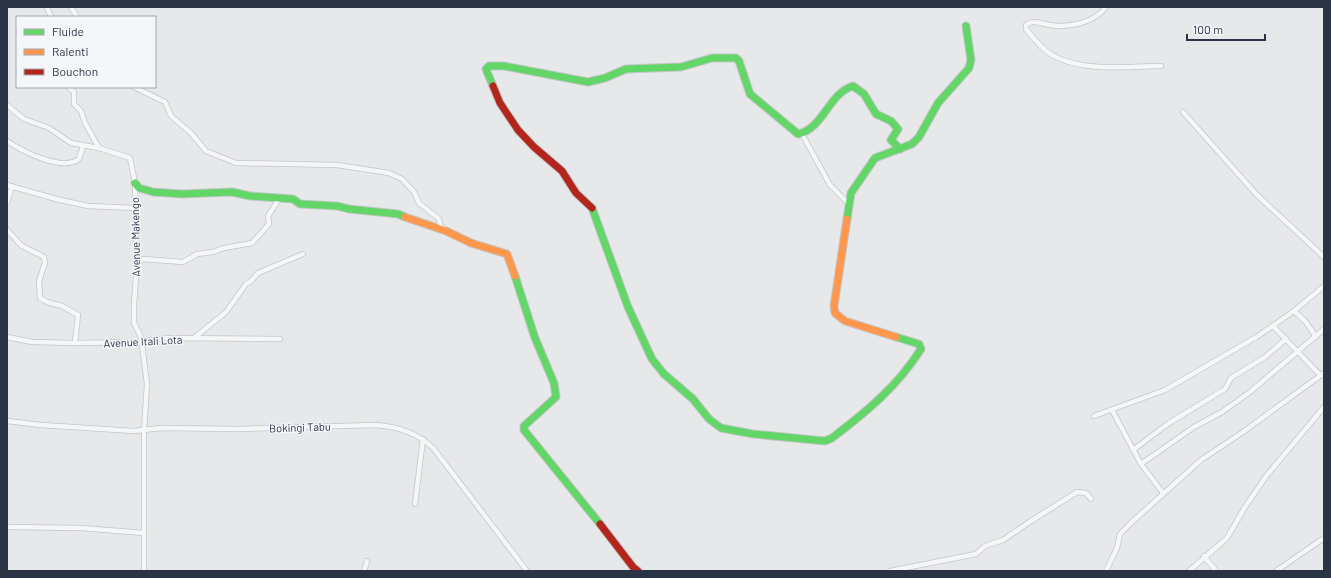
<svg xmlns="http://www.w3.org/2000/svg" width="1331" height="578" font-family="Barlow,sans-serif">
  <rect width="100%" height="100%" fill="#e6e8ea"/>
  <g fill="none" stroke-linecap="round" stroke-linejoin="round">
    <defs>
      <g id="street">
        <polyline points="47,7 51,17"/>
        <polyline points="71,7 77,17"/>
        <path d="M1106 7C1094 23 1069 28 1050 25 1042 24 1034 19 1026 25V29C1033 38 1042 49 1052 55 1084 73 1126 66 1161 66"/>
        <polyline points="68,87 74,92 74,104 81,111 85,123 99,148"/>
        <polyline points="134,87 165,102 171,116 191,133 206,151 236,163 337,165 389,173 402,179 414,192 419,203 439,219 440,225 445,230"/>
        <polyline points="7,105 24,119 49,128 71,143 99,148 130,158 135,183 137,262 134,305 134,323 141,337 147,384 144,431 144,571"/>
        <polyline points="1183,112 1257,195 1324,257"/>
        <polyline points="802,134 830,185 848,203"/>
        <path d="M7 141C22 151 62 172 79 159L83 146"/>
        <polyline points="7,185 56,199 88,206 135,208"/>
        <polyline points="7,203 12,186"/>
        <polyline points="7,230 22,246 44,257 45,263 39,281 40,298 47,302 62,306 78,315 75,343"/>
        <polyline points="137,262 144,259 183,262 197,254 213,252 224,248 252,243 269,224 268,216 279,199"/>
        <polyline points="1294,311 1306,322 1316,337"/>
        <polyline points="1273,326 1320,375"/>
        <polyline points="7,337 32,342 75,343 141,342 165,338 280,339"/>
        <polyline points="194,338 226,312 246,284 251,281 258,273 303,254"/>
        <polyline points="1112,410 1141,464 1163,493"/>
        <polyline points="1094,416 1165,390 1258,336 1294,311 1324,286"/>
        <path d="M7 421 41 425 134 431 161 428 238 429 374 425C397 426 417 432 434 449L527 571"/>
        <polyline points="1133,450 1169,423 1225,389 1231,378 1265,357 1286,339"/>
        <polyline points="1141,464 1194,427 1222,412 1250,392 1324,329"/>
        <polyline points="415,504 423,439"/>
        <polyline points="7,527 81,528 144,533"/>
        <polyline points="1204,556 1216,571"/>
        <polyline points="364,571 367,561"/>
        <polyline points="890,571 976,554 985,546 1003,540 1031,521 1077,492 1086,493 1091,499"/>
        <polyline points="1106,571 1117,548 1120,534 1133,521 1201,460 1243,432 1324,373"/>
        <polyline points="1189,571 1227,538 1245,507 1267,475 1324,407"/>
        <polyline points="1276,571 1324,538"/>
      </g>
      <g id="fast">
        <path d="M493 86 486 69 489 66H504L588 82 605 78 626 69 681 67 712 58H736L739 61 750 94 798 134C824 128 828 94 853 86L864 94 876 114 891 121 898 129 891 140 900 149"/>
        <polyline points="135,183 139,188 153,192 182,194 232,192 250,196 293,199 300,204 337,206 349,209 398,214 405,217"/>
        <path d="M592 208 628 307 652 359 664 374 693 399 709 419 721 428 753 434 825 441 832 438C866 412 898 386 921 349L919 344 896 337"/>
        <polyline points="847,219 851,193 875,158 912,144 919,137 938,103 969,68 971,60 966,26"/>
        <polyline points="515,276 535,338 554,383 556,397 524,426 524,430 600,524"/>
      </g>
      <g id="slow">
        <polyline points="405,217 446,231 471,243 507,254 515,276"/>
        <polyline points="847,219 834,306 835,313 845,321 896,337"/>
      </g>
      <g id="jam">
        <polyline points="493,86 500,103 518,130 534,147 562,171 576,193 592,208"/>
        <polyline points="600,524 633,567 638,571"/>
      </g>
    </defs>
    <use href="#street" stroke="#c4c6c8" stroke-width="6"/>
    <use href="#fast" stroke="#c4c6c8" stroke-width="9"/>
    <use href="#slow" stroke="#c4c6c8" stroke-width="9"/>
    <use href="#jam" stroke="#c4c6c8" stroke-width="9"/>
    <use href="#street" stroke="#f5f6f7" stroke-width="4.5"/>
    <use href="#fast" stroke="#63d668" stroke-width="7"/>
    <use href="#slow" stroke="#ff974d" stroke-width="7"/>
    <use href="#jam" stroke="#b3261e" stroke-width="7"/>
  </g>
  <g text-anchor="middle" dominant-baseline="central" stroke-width="3" stroke-linejoin="round" paint-order="stroke">
    <g font-size="11" fill="#2b3445" stroke="#f4f6f9">
      <text transform="translate(135 237) rotate(-91)">Avenue Makengo</text>
      <text transform="translate(143 341) rotate(-3)">Avenue Itali Lota</text>
      <text transform="translate(300 427) rotate(-2)">Bokingi Tabu</text>
    </g>
  </g>
  <rect width="1331" height="578" fill="none" stroke="#2b3445" stroke-width="16"/>
  <rect x="16" y="16" width="140" height="72" fill="#f4f6f9" stroke="#a4a8b1"/>
  <rect x="24" y="29" width="20" height="6" fill="#63d668" stroke="#a4a8b1"/>
  <text x="52" y="36" font-size="12" fill="#2b3445">Fluide</text>
  <rect x="24" y="49" width="20" height="6" fill="#ff974d" stroke="#a4a8b1"/>
  <text x="52" y="56" font-size="12" fill="#2b3445">Ralenti</text>
  <rect x="24" y="69" width="20" height="6" fill="#b3261e" stroke="#a4a8b1"/>
  <text x="52" y="76" font-size="12" fill="#2b3445">Bouchon</text>
  <path d="M1187 34v6h78v-6" fill="none" stroke="#2b3445" stroke-width="2"/>
  <text x="1193" y="34" font-size="12" fill="#2b3445" stroke="#f4f6f9" stroke-width="3" paint-order="stroke">100 m</text>
</svg>
